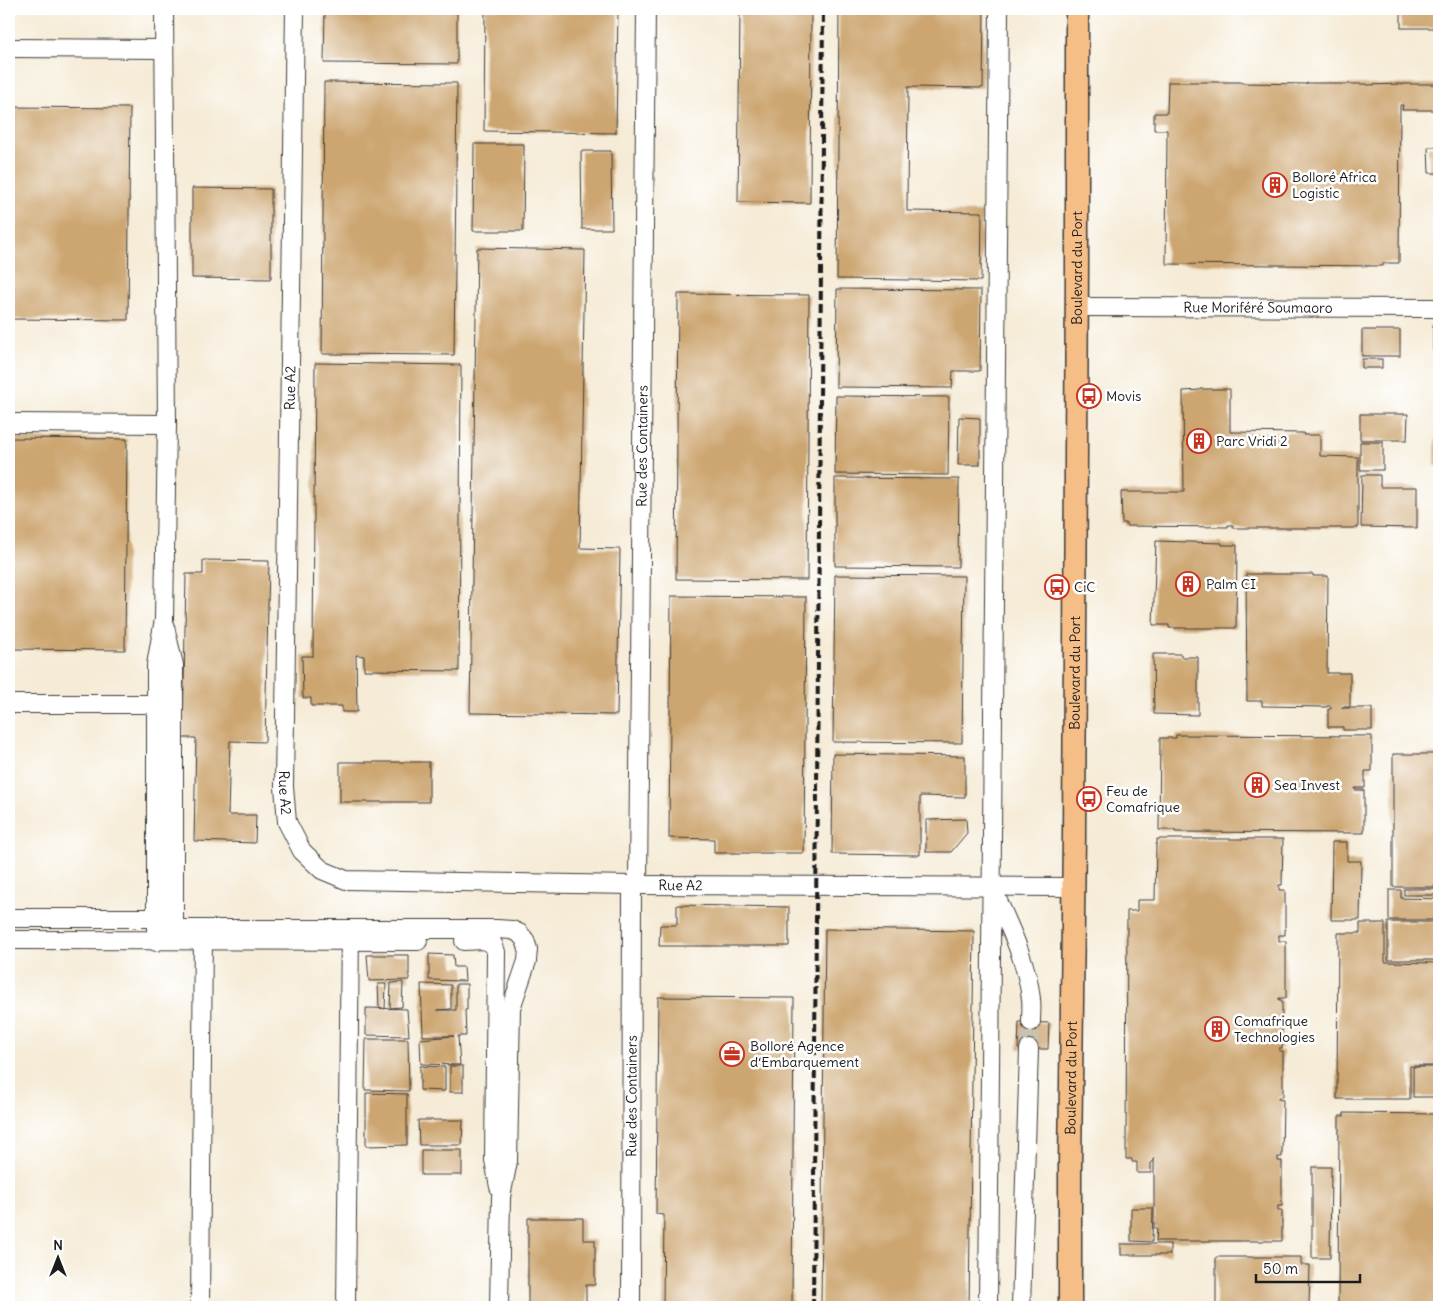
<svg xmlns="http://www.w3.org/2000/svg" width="1448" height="1316" font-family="Delius,sans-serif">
  <rect width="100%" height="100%" fill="#fff"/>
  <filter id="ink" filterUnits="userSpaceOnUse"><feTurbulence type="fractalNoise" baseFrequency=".02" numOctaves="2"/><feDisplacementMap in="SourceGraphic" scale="10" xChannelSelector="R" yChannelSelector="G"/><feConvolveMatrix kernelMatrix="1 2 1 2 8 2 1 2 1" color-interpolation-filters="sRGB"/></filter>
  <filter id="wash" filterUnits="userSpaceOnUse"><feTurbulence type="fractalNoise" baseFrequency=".0096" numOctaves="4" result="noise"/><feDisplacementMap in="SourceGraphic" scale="20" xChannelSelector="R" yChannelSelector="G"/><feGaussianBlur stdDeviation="1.12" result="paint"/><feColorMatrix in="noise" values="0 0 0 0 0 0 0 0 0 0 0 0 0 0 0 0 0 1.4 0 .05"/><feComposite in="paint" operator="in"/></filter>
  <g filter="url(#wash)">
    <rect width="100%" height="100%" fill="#f5ebd6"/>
    <g id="blocks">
      <g fill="#cca570">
        <polygon points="325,9 457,9 457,64 324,63"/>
        <polygon points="485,9 618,9 616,133 484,131"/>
        <polygon points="740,9 811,9 810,203 738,202"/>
        <polygon points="839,9 984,9 983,88 908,87 907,211 982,212 981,281 837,279"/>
        <rect x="1401" y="9" width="38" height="19"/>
        <polygon points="324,82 457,83 454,355 322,354"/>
        <polygon points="1168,82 1242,82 1242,83 1306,84 1307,83 1335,83 1335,84 1367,84 1367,85 1400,84 1403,85 1403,84 1439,84 1439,110 1402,110 1403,105 1400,105 1399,263 1383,263 1383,266 1166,264 1167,130 1154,130 1154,113 1167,113"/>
        <polygon points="9,107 130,108 128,320 9,319"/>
        <polygon points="474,144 524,144 523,231 473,231"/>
        <polygon points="1428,147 1439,147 1439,173 1429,173"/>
        <polygon points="581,151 611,151 612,229 582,229"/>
        <polygon points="192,188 271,189 271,279 192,278"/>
        <polygon points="477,248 585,250 580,548 620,549 617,715 470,713"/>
        <polygon points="837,289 981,290 980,371 953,371 952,388 836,387"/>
        <polygon points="678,294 809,295 807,580 676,579"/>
        <rect x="1433" y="325" width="6" height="26"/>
        <rect x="1362" y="330" width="38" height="26"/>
        <rect x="1362" y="359" width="20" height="9"/>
        <polygon points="315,363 461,365 459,671 364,670 364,656 356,655 357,712 342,712 342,706 311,706 311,698 303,698 302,656 313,656"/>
        <polygon points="1200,389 1230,389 1230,432 1304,433 1303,435 1320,435 1320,456 1358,457 1358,528 1233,528 1233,525 1228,525 1228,527 1126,526 1126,523 1122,523 1121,492 1184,492 1183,391 1200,390"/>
        <polygon points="836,396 949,397 948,475 835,474"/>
        <rect x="1436" y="412" width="3" height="27"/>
        <polygon points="1360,414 1408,414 1407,440 1360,440"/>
        <polygon points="959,417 980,418 980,465 958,465"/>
        <polygon points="9,438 127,439 125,650 9,649"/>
        <rect x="1435" y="440" width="4" height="26"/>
        <rect x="1360" y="442" width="23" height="28"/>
        <polygon points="1362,475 1380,475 1380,487 1417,487 1417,528 1361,527"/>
        <polygon points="835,478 959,479 958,567 835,566"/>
        <polygon points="1156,541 1222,543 1222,545 1237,545 1236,628 1169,628 1169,625 1153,625"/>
        <polygon points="203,560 269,561 265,742 230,741 228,815 256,815 255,843 194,841 196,738 183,738 186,574 203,574"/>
        <polygon points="1246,574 1313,574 1313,576 1328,576 1327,673 1350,673 1350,707 1342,707 1342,709 1343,708 1372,708 1372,730 1343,730 1343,727 1328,727 1328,709 1331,709 1331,706 1327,706 1327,707 1262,706 1262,701 1247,701"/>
        <polygon points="835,575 964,576 962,743 833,742"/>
        <polygon points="671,596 806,597 804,853 714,853 714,839 669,838"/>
        <polygon points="1153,654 1181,654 1181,657 1198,657 1198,715 1154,714"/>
        <polygon points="1176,735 1372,736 1372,771 1365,771 1365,788 1355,788 1355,790 1364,790 1364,833 1175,832 1175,830 1159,830 1160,738 1176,738"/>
        <polygon points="833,754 965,756 965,797 920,796 920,855 832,854"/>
        <rect x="1393" y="754" width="46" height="133"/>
        <rect x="340" y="762" width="89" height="40"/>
        <polygon points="966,819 967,833 951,852 926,852 926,820"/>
        <polygon points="1157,839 1283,839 1282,885 1279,885 1279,890 1285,890 1285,935 1279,935 1279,941 1286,941 1286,998 1279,998 1279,1000 1282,1000 1282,1048 1279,1048 1279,1051 1283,1051 1283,1097 1278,1097 1278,1099 1283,1100 1282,1157 1278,1157 1278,1161 1282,1161 1282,1206 1278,1206 1278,1210 1282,1210 1282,1241 1156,1241 1157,1228 1154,1228 1154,1159 1153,1159 1153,1162 1151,1162 1151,1173 1137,1173 1137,1162 1132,1162 1132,1159 1126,1159 1127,911 1137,911 1137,900 1155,900 1156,844 1157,844"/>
        <polygon points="1332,842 1347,842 1347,861 1361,861 1360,920 1331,920"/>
        <rect x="1404" y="889" width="35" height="6"/>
        <polygon points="1389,890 1401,890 1401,898 1439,899 1439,920 1389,920"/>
        <polygon points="677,905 789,907 789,946 659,946 660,925 677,925"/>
        <rect x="1388" y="922" width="51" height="38"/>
        <polygon points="1360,923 1385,923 1385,962 1439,963 1439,1066 1410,1066 1410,1099 1337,1099 1338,933 1360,933"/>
        <polygon points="825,929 974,931 969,1307 821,1307"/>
        <polygon points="429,954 453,955 454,967 464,967 465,981 429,980"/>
        <polygon points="367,955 409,955 409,980 369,981"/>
        <polygon points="403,982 402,1007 390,1008 391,983"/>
        <polygon points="378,984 386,984 385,1009 379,1007"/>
        <polygon points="421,984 451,985 451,1009 437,1010 456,1010 456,984 467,984 467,1010 465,1010 466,1036 458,1036 460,1065 421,1064 420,1039 454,1036 423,1036"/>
        <polygon points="658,997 794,998 792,1307 663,1307 664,1215 656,1214"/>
        <polygon points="366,1008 407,1009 409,1036 366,1035"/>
        <polygon points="1019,1022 1049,1023 1048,1049 1018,1049"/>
        <polygon points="366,1039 408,1039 409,1091 365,1090"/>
        <polygon points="420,1066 445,1067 445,1091 420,1090"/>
        <rect x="450" y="1066" width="13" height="26"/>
        <rect x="1413" y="1067" width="26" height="30"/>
        <polygon points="366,1093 407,1094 407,1145 366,1146"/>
        <polygon points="1344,1113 1439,1114 1439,1307 1338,1307 1339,1116 1344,1116"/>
        <polygon points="418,1120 463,1120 462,1145 419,1145"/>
        <rect x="421" y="1150" width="41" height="25"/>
        <polygon points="1312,1167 1331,1167 1330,1258 1312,1258"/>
        <polygon points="1131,1208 1153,1208 1152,1242 1131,1241"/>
        <polygon points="528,1218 583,1218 583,1240 595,1240 595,1285 586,1285 586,1307 528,1307"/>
        <rect x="1121" y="1244" width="49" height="11"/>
        <polygon points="1216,1257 1301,1257 1301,1265 1310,1265 1309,1307 1216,1307"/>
      </g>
    </g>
  </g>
  <g filter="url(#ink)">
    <use href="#blocks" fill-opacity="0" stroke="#3d3b38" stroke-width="1"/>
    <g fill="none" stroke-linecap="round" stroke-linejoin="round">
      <polyline stroke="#cac2b1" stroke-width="18" stroke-dasharray="18 9" stroke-linecap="butt" points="1029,1049 1031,1022"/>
      <defs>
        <g id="minor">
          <path id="s1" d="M295 9 284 787 287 822 302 851 322 870 346 880 632 885 1074 887"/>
          <polyline points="9,48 164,49"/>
          <path id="s2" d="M1077 307 1439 308"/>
          <polyline points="9,423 167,424"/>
          <polyline points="165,627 174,665 174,940"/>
          <polyline points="9,704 166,704"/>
          <path id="s3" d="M638 885 646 9"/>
          <path d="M994 892C1009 926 1027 961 1031 999 1032 1006 1031 1014 1031 1022"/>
          <polyline points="9,918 166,918"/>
          <polyline points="156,929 497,929 512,930 519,933 525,940 528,949 527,961 511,1008 508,1161 501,1197 499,1307"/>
          <polyline points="9,940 418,941"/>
          <polyline points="464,941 484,940 493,944 496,952 494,1160 499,1187"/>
          <polyline points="156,942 156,665 164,619 167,424 164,9"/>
          <polyline points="200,1307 203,929"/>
          <polyline points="346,1307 350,929"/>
          <path id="s4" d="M631 1307 632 885"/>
          <polyline points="988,1307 999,9"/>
          <polyline points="1021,1307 1029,1049"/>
        </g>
        <g id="major">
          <path id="s5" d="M1070 1307V1166L1074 836 1077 264V9"/>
        </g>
      </defs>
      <use href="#minor" stroke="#3d3b38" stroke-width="20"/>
      <use href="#major" stroke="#3d3b38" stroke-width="25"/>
      <use href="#minor" stroke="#fff" stroke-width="18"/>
      <use href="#major" stroke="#f6be87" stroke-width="22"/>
      <polyline stroke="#1c1c1c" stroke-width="4" stroke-dasharray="8 4" stroke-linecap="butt" points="813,1307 823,9"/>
    </g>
  </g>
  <defs>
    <symbol id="building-ring" viewBox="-11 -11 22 22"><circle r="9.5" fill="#fff" stroke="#c8321e" stroke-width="1.5"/><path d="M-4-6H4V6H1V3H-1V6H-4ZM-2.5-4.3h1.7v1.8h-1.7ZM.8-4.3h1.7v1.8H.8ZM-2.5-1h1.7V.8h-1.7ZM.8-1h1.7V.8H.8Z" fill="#c8321e"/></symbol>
    <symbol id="bus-ring" viewBox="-11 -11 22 22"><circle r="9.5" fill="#fff" stroke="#c8321e" stroke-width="1.5"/><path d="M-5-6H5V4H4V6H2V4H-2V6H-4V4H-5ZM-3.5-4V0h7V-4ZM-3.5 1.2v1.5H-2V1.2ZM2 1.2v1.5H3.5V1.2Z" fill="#c8321e"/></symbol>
    <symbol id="office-ring" viewBox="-11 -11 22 22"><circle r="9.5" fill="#fff" stroke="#c8321e" stroke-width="1.5"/><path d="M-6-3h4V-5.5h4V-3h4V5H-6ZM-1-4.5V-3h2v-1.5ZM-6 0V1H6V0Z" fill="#c8321e"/></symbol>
  </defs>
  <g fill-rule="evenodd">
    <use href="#building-ring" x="1261" y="171" width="28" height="28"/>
    <use href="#bus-ring" x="1075" y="382" width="28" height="28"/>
    <use href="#building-ring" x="1185" y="427" width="28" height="28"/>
    <use href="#building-ring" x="1174" y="570" width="28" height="28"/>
    <use href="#bus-ring" x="1043" y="573" width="28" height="28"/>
    <use href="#building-ring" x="1243" y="771" width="28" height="28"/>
    <use href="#bus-ring" x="1075" y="785" width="28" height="28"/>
    <use href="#building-ring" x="1203" y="1015" width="28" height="28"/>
    <use href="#office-ring" x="718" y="1040" width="28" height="28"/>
  </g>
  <g text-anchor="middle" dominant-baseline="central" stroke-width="5" stroke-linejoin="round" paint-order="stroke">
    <g font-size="14" fill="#1c1c1c" stroke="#fff" text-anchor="start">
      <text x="1292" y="177">Bolloré Africa<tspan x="1292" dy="16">Logistic</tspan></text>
      <text x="1106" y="396">Movis</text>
      <text x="1216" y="441">Parc Vridi 2</text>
      <text x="1206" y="584">Palm CI</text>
      <text x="1074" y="587">CiC</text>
      <text x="1274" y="785">Sea Invest</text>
      <text x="1106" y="791">Feu de<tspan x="1106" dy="16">Comafrique</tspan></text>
      <text x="1234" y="1021">Comafrique<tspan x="1234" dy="16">Technologies</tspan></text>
      <text x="750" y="1046">Bolloré Agence<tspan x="750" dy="16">d‘Embarquement</tspan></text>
    </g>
    <g font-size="14" fill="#1c1c1c" stroke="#fff">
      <text stroke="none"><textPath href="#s5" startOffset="1039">Boulevard du Port</textPath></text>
      <text stroke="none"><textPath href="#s2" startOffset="181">Rue Moriféré Soumaoro</textPath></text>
      <text transform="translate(290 388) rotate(-89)">Rue A2</text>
      <text stroke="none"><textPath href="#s3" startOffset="439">Rue des Containers</textPath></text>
      <text stroke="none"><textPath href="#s5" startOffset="634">Boulevard du Port</textPath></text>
      <text stroke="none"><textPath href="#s1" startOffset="784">Rue A2</textPath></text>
      <text stroke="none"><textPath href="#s1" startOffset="1234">Rue A2</textPath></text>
      <text stroke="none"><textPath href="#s5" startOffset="229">Boulevard du Port</textPath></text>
      <text stroke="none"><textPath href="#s4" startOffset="211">Rue des Containers</textPath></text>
    </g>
  </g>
  <rect width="1448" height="1316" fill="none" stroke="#fff" stroke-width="30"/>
  <g transform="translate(58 1258)" stroke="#ffffff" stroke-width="4" paint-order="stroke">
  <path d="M0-4L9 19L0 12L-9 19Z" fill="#1c1c1c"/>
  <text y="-8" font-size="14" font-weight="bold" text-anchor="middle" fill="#1c1c1c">N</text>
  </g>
  <path d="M1256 1274v8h104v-8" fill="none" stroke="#1c1c1c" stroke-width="2.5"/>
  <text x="1263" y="1274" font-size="15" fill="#1c1c1c" stroke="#ffffff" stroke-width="4" paint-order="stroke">50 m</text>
</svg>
